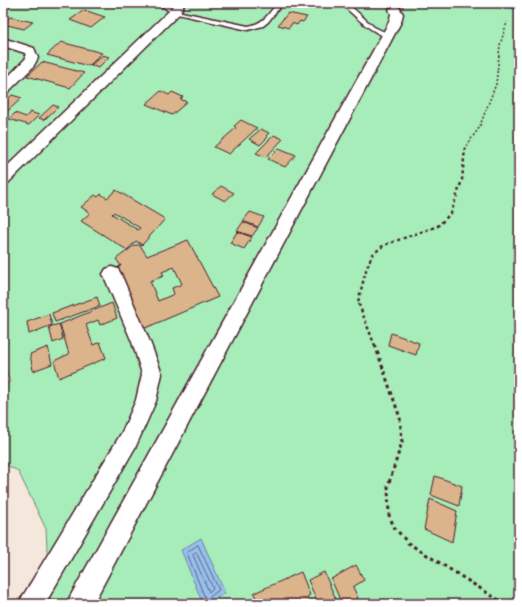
<svg xmlns="http://www.w3.org/2000/svg" width="522" height="607" font-family="Sriracha,sans-serif">
  <rect width="100%" height="100%" fill="#f4e8dc"/>
  <filter id="ink" filterUnits="userSpaceOnUse"><feTurbulence type="fractalNoise" baseFrequency=".025" numOctaves="2"/><feDisplacementMap in="SourceGraphic" scale="8" xChannelSelector="R" yChannelSelector="G"/><feConvolveMatrix kernelMatrix="1 2 1 2 8 2 1 2 1" color-interpolation-filters="sRGB"/></filter>
  <g filter="url(#ink)">
    <polygon fill="#a6edb9" stroke="#788672" points="3,3 519,3 519,604 50,604 46,529 18,471 3,463 3,386 10,382 3,361"/>
    <polygon fill="#94c0ed" stroke="#76809f" points="201,538 225,593 207,604 203,604 181,550"/>
    <g fill="none" stroke-linecap="round" stroke-linejoin="round">
      <g stroke="#685f79" stroke-width="1">
        <polygon points="198,545 219,590 207,599 205,598 187,553"/>
        <polygon points="196,552 213,588 209,592 193,555"/>
      </g>
      <polygon fill="#94c0ed" fill-rule="evenodd" points="501,3 519,3 519,12 503,7"/>
    </g>
    <g fill="#dbb48c" stroke="#4a1f2b" fill-rule="evenodd">
      <polygon points="377,3 405,3 402,9"/>
      <polygon points="84,10 105,17 91,28 70,20"/>
      <polygon points="288,13 307,17 303,22 300,21 297,25 292,23 289,28 278,25"/>
      <polygon points="10,17 33,22 24,29 3,24"/>
      <polygon points="61,42 102,53 89,66 47,55"/>
      <polygon points="103,55 109,57 98,68 91,65"/>
      <polygon points="42,62 84,73 70,88 27,76"/>
      <polygon points="161,91 169,95 172,92 183,97 180,99 187,102 172,115 146,104"/>
      <polygon points="12,95 22,98 3,115 3,104"/>
      <polygon points="53,105 58,107 44,120 39,118"/>
      <polygon points="30,112 39,115 29,125 9,119 15,113 26,117"/>
      <polygon points="241,120 257,128 229,154 214,147 236,128 234,126"/>
      <polygon points="261,129 269,133 266,136 268,137 260,145 249,139"/>
      <polygon points="274,135 283,139 266,157 256,153"/>
      <polygon points="279,148 296,155 285,167 268,159"/>
      <polygon points="221,186 234,193 225,201 212,194"/>
      <path d="M116 190 165 219 142 245 136 241 127 250 81 221 90 213 81 207 95 195 98 197 101 194 107 198ZM114 212 140 228 138 230 112 214Z"/>
      <polygon points="250,212 264,217 258,227 243,221"/>
      <polygon points="243,222 258,228 252,236 237,231"/>
      <polygon points="237,232 252,237 244,249 230,243"/>
      <path d="M188 240 218 297 143 329 118 267 121 266 116 259 135 245H140L147 256ZM174 267 182 284 172 288 174 294 158 301 150 281 164 276 162 272Z"/>
      <polygon points="97,297 100,306 55,322 52,313"/>
      <polygon points="112,303 117,318 100,325 98,320 86,325 93,345 100,342 106,358 59,378 54,361 69,354 60,324"/>
      <polygon points="49,314 52,325 29,334 27,322"/>
      <polygon points="59,324 63,339 53,343 49,327"/>
      <polygon points="391,333 419,343 416,355 388,345"/>
      <polygon points="48,347 52,364 33,371 30,354"/>
      <polygon points="435,476 462,486 459,506 431,495"/>
      <polygon points="430,499 457,511 452,542 424,529"/>
      <polygon points="356,565 364,580 353,587 358,598 347,604 342,604 331,579"/>
      <polygon points="301,572 310,595 307,597 310,604 258,604 254,593"/>
      <polygon points="324,572 338,604 318,604 308,580"/>
    </g>
    <g fill="none" stroke-linecap="round" stroke-linejoin="round">
      <defs>
        <g id="lane">
          <path d="M156 3H163L177 11 248 26C264 23 267 16 277 3H283L268 22 263 26 248 30 173 13Z"/>
          <path d="M341 3H347L374 27 391 35C380 42 349 11 341 3Z"/>
        </g>
        <g id="street">
          <polygon points="175,3 185,3 179,14 8,183 3,184 3,170 170,10"/>
          <polygon points="395,6 399,7 403,14 401,22 93,604 66,604 389,22 391,14 389,9"/>
          <polygon points="3,38 34,48 38,58 33,67 8,92 3,93 3,82 26,58 25,53 3,46"/>
          <polygon points="112,267 118,269 121,274 150,342 162,374 156,401 136,446 45,604 18,604 122,432 136,400 142,374 132,342 103,274 106,269"/>
        </g>
      </defs>
      <use href="#lane" stroke="#4a1f2b" stroke-width="3"/>
      <use href="#street" stroke="#4a1f2b" stroke-width="3"/>
      <polyline stroke="#4a1f2b" stroke-width="1.5" stroke-dasharray="2 2" stroke-linecap="butt" points="464,149 479,128 496,84 500,45 507,22"/>
      <polyline stroke="#4a1f2b" stroke-width="2.5" stroke-dasharray="3 3" stroke-linecap="butt" points="375,346 358,302 366,270 372,255 384,245 438,226 451,213 462,180 465,148"/>
      <polyline stroke="#4a1f2b" stroke-width="3" stroke-dasharray="3.5 3.5" stroke-linecap="butt" points="375,345 400,418 402,442 388,486 389,515 394,527 408,543 505,604"/>
      <use href="#lane" fill="#fff" fill-rule="evenodd"/>
      <use href="#street" fill="#fff" fill-rule="evenodd"/>
    </g>
  </g>
  <rect width="522" height="607" fill="none" stroke="#fff" stroke-width="16"/>
  <rect x="8" y="8" width="506" height="591" fill="none" stroke="#4a1f2b" stroke-width="1.5" filter="url(#ink)"/>
</svg>
